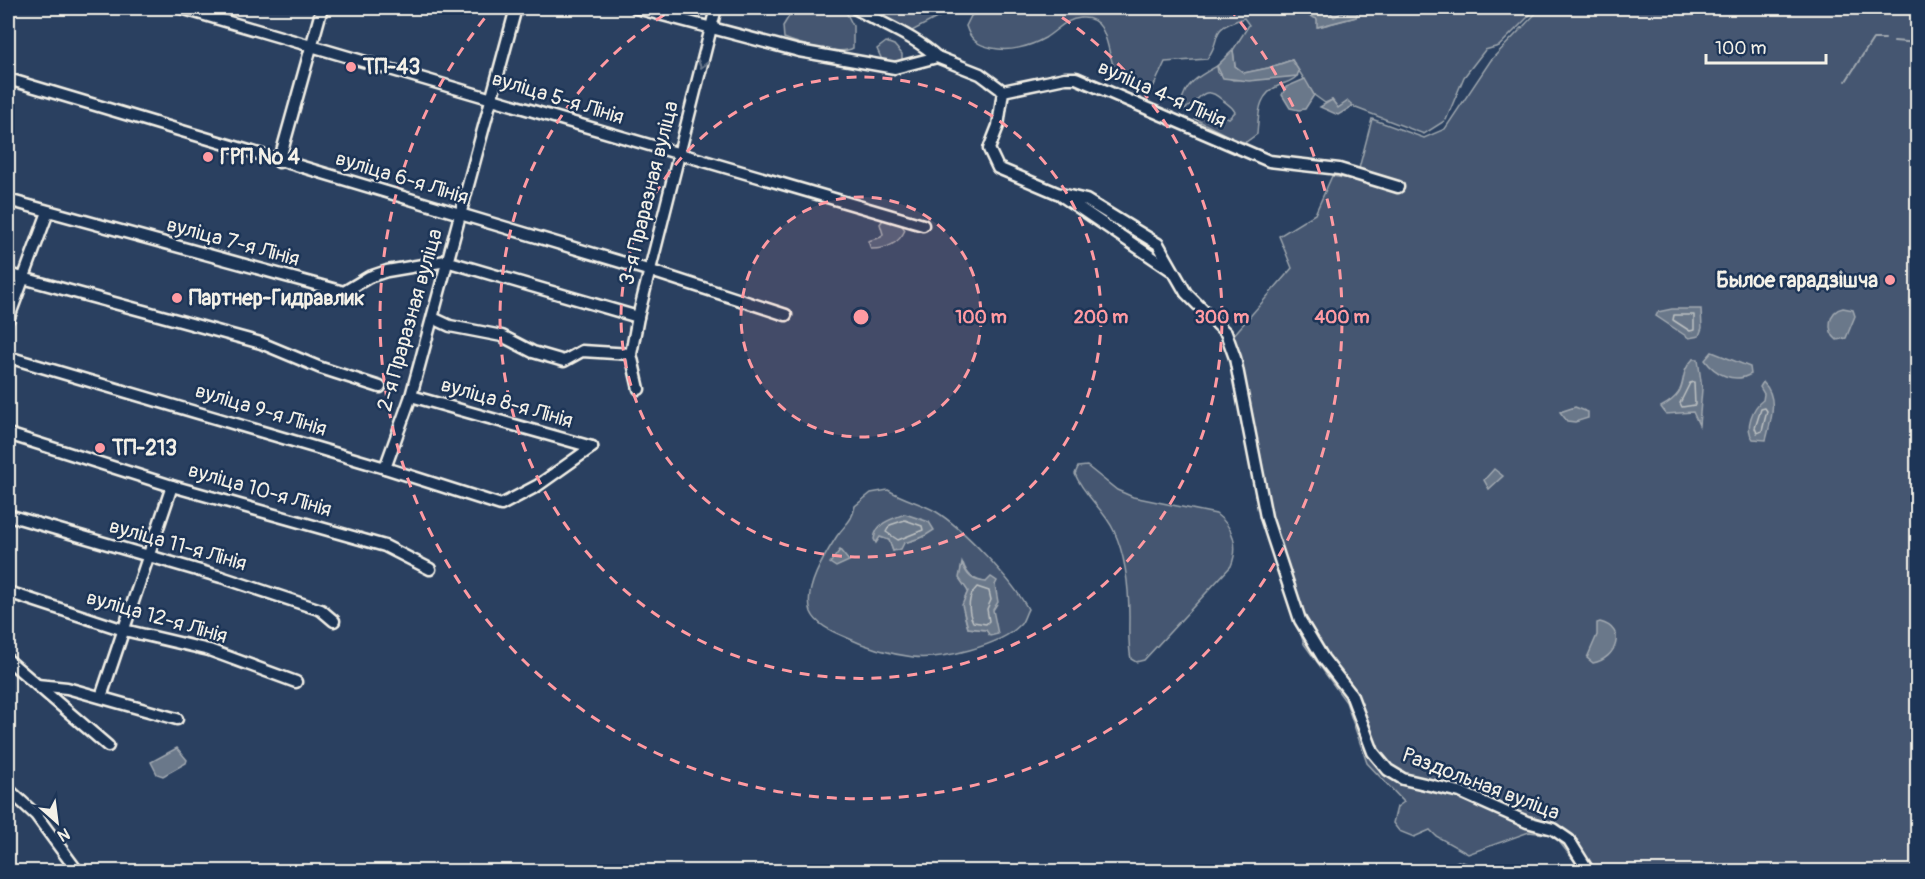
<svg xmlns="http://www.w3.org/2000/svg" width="1925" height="879" font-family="Pangolin,sans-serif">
  <rect width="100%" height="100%" fill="#2a4060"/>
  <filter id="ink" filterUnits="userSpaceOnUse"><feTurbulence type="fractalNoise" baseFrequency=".0167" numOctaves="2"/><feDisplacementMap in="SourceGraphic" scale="12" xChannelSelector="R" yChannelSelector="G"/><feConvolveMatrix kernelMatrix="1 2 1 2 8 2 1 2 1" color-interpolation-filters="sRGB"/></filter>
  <g filter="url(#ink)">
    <g fill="#445771" stroke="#9ca4ac" stroke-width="1.5" fill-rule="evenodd">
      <path d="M794 8H844L853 26V48C840 56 798 44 784 38L783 26Z"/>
      <polygon points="871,8 956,8 910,32"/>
      <path d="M983 8H1307L1304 10 1307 15 1318 19V27L1356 17 1358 12H1344L1334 17 1331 14 1333 8H1537L1499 46 1485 50 1464 77 1446 120 1424 134 1356 108 1348 102 1338 108 1332 100 1325 103 1314 95 1292 60 1268 68 1244 73 1235 66 1233 50 1249 25 1244 18C1205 31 1225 34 1207 59L1165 62 1150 94C1093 95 1124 15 1081 18 1065 19 1058 30 1045 38 1029 47 1009 52 992 48 977 45 970 39 966 26L971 16Z"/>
      <polygon points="1541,8 1917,8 1917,871 1582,871 1554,835 1529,832 1468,854 1436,836 1430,830 1414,837 1399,831 1393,823 1397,807 1404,802 1367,763 1346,702 1304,644 1266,532 1226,344 1292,268 1279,236 1315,214 1332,176 1356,180 1372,119 1424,138 1445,129 1491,60"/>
      <polygon points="886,42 894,45 902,54 902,62 895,65 883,62 877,49"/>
      <path d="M1217 66 1218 73 1233 80 1297 76C1291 82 1287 82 1280 85 1257 95 1259 113 1257 134L1246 142 1238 141 1195 119 1196 113 1209 110 1229 118 1235 112C1231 105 1227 104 1221 99 1203 83 1199 102 1185 109L1181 104C1185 83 1199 76 1217 66Z"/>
      <path d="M885 217 900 223 905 230C899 244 885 249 871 249L868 241 881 237 883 234 880 224Z"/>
      <path d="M1087 466 1117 490 1133 497 1216 514C1234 527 1239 547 1231 566L1144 660 1136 662 1131 659C1128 645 1129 631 1129 617 1129 589 1126 557 1114 531 1104 509 1084 496 1075 474L1078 467Z"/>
      <path d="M888 490C903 499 920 503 935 511 963 528 1012 580 1028 609 1025 614 1024 621 1020 625 1000 646 941 660 913 657 889 654 864 646 843 636 831 631 816 624 811 612 803 589 825 555 837 536 846 523 852 522 855 506L871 493ZM880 537H923L904 543 893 551 889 540ZM963 563C969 581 978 580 995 585L996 595 986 630 968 628C963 613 961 605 968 591L962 581Z"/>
      <polygon points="1458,861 1466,863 1466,871 1439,871"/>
    </g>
    <g fill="#6a788a" stroke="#a1a8b0" stroke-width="1.5">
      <polygon points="1307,8 1333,8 1331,13 1334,17 1344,12 1358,12 1356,17 1317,27 1317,19 1307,15 1303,10"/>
      <polygon points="1233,50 1235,66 1244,73 1268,68 1292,60 1299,71 1297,76 1249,81 1223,78 1217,66"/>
      <polygon points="1305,79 1314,95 1305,109 1299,110 1290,108 1282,95 1286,87"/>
      <polygon points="1332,100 1338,108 1348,101 1353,106 1338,115 1320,107"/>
      <path d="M1843 308 1853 310 1855 316 1846 338 1837 340C1826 331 1828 311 1843 308Z"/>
      <polygon points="1672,309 1701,309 1702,328 1699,336 1689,338 1656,316 1658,312"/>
      <path d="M1712 352 1750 367 1751 374C1734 384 1715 374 1705 360Z"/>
      <path d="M1693 359H1698L1702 389 1699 425 1693 412 1666 414 1661 407C1693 390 1675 377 1693 359Z"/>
      <path d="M1763 382C1779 398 1771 420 1766 440L1753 439C1744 428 1753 407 1763 400L1764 394 1760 387Z"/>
      <polygon points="1575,407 1588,412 1588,418 1575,422 1567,421 1560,412"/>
      <polygon points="1494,469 1503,476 1489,489 1484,480"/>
      <path d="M905 514 929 522 934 530 923 537 904 543 901 549 893 551 889 540 880 537 876 543 874 539C876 523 891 519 905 514Z"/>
      <polygon points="840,550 849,561 836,567 830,563"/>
      <path d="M962 563C967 576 972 581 986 582L991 577 997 581 995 585 998 602 993 610 998 634 990 636 986 630 968 628 962 605 968 591 959 578Z"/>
      <path d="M1600 622C1628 629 1616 659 1593 663L1587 658 1597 635V623Z"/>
      <polygon points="177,748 187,760 186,763 163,776 157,774 151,762"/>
    </g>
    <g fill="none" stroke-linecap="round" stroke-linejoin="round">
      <g stroke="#bdc1c2" stroke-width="1.5">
        <polygon points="1674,315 1694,315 1694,330 1690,331 1673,320"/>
        <polygon points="1694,382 1695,405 1682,407 1680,403 1690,383"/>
        <polygon points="1765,408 1767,411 1762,431 1757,433 1755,428 1761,409"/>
        <polygon points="905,520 922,526 923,530 898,540 886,532 890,525"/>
        <path d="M977 587 989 591 991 600 987 609 989 621 986 624 973 622C967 610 968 596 977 587Z"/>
      </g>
      <g stroke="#a1a8b0" stroke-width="2">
        <polyline points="1894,41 1918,43"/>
        <polyline points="1846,81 1873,39 1885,39"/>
      </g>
      <defs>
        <g id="minor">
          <polyline points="181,8 923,225"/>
          <polyline points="636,8 799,51 895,68 937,57 980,74 1003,91 1065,78 1076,78 1269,161 1339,169 1398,187"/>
          <path d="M855 8C883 25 913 35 937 57"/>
          <polyline points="8,79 651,271 786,315"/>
          <polyline points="1003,91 998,126 989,149 998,168 1057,193 1086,200 1158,244 1186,293 1226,333 1235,358 1266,517 1300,620 1323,658 1351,694 1373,752 1388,770 1403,779 1460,792 1527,822 1553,829 1569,840 1589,872"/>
          <polyline points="279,162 322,8"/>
          <polyline points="1062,196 1171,270"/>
          <polyline points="8,200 344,292 369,277 387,271 446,261 638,317"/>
          <polyline points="8,274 261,343 321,368 380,387"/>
          <polyline points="433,318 450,326 502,336 533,352 564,361 582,351 631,354"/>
          <polyline points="8,320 48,212"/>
          <polyline points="8,357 385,468 501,505 537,486 592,447"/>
          <polyline points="639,389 631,354 638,317 716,8"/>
          <polyline points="411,396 592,447"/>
          <polyline points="8,434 172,486 385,546 430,569"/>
          <polyline points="385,468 411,396 516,8"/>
          <polyline points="8,515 221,577 321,610 334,621"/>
          <polyline points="8,592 124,630 209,650 296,682"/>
          <polyline points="8,660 108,746"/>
          <polyline points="37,685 67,688 177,719"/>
          <polyline points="101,697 172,486"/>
          <polyline points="8,789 36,815 78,872"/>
        </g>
      </defs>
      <use href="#minor" stroke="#f4f1e8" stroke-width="15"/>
      <use href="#minor" stroke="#1d3557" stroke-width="10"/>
    </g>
    <defs><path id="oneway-chevron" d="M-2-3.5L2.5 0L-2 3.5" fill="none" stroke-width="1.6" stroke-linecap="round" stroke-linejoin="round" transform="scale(1.5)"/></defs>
    <use stroke="#68778a" href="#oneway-chevron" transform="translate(702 64) rotate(105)"/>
  </g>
  <circle cx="861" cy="317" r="120" fill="#ff9aa2" fill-opacity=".12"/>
  <g fill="none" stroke="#ff9aa2" stroke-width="3" stroke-dasharray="10 8">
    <circle cx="861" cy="317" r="120"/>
    <circle cx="861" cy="317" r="240"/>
    <path d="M1047 8A361 361 0 1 1 675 8"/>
    <path d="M1229 8A481 481 0 1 1 493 8"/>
  </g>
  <g fill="#ff9aa2" stroke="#1d3557" stroke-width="2">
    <circle cx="351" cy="67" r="6"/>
    <circle cx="208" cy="157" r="6"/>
    <circle cx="1890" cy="280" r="6"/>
    <circle cx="177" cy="298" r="6"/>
    <circle cx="100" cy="448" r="6"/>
  </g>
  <g text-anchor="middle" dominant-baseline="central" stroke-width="5" stroke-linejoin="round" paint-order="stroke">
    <g font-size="21" font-weight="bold" fill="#f4f1e8" stroke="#1d3557" text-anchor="start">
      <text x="363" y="67">ТП-43</text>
      <text x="220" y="157">ГРП № 4</text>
      <text x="1878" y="280" text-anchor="end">Былое гарадзішча</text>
      <text x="189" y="298">Партнер-Гидравлик</text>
      <text x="112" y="448">ТП-213</text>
    </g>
    <g font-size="21" fill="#f4f1e8" stroke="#1d3557">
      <text transform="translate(1162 94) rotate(24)">вуліца 4-я Лінія</text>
      <text transform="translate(558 98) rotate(17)">вуліца 5-я Лінія</text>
      <text transform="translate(402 178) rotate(17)">вуліца 6-я Лінія</text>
      <text transform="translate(649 193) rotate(-76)">3-я Праразная вуліца</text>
      <text transform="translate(233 242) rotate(15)">вуліца 7-я Лінія</text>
      <text transform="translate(410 320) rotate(-74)">2-я Праразная вуліца</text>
      <text transform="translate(507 403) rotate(16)">вуліца 8-я Лінія</text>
      <text transform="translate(261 410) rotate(17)">вуліца 9-я Лінія</text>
      <text transform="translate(260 490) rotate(16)">вуліца 10-я Лінія</text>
      <text transform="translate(178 545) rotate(16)">вуліца 11-я Лінія</text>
      <text transform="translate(157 617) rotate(16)">вуліца 12-я Лінія</text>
      <text transform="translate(1481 784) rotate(21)">Раздольная вуліца</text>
    </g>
  </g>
  <circle cx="861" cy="317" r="9" fill="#ff9aa2" stroke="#1d3557" stroke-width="3"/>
  <g font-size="18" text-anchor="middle" font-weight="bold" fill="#ff9aa2" stroke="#1d3557" stroke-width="5" stroke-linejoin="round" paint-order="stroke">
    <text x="981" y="323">100 m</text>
    <text x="1101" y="323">200 m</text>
    <text x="1222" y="323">300 m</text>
    <text x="1342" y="323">400 m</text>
  </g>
  <rect width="1925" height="879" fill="none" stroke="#1d3557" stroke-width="30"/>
  <rect x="15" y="15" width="1895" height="849" fill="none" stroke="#f4f1e8" stroke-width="2" filter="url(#ink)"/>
  <g transform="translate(57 822) rotate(152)" stroke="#1d3557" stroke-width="4.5" paint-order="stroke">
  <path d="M0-4.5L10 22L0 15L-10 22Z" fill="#f4f1e8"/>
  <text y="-9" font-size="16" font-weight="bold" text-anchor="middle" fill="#f4f1e8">N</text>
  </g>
  <path d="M1706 54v9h120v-9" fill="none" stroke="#f4f1e8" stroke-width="3"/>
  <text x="1715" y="54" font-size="18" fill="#f4f1e8" stroke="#1d3557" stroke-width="4.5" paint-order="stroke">100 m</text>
</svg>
